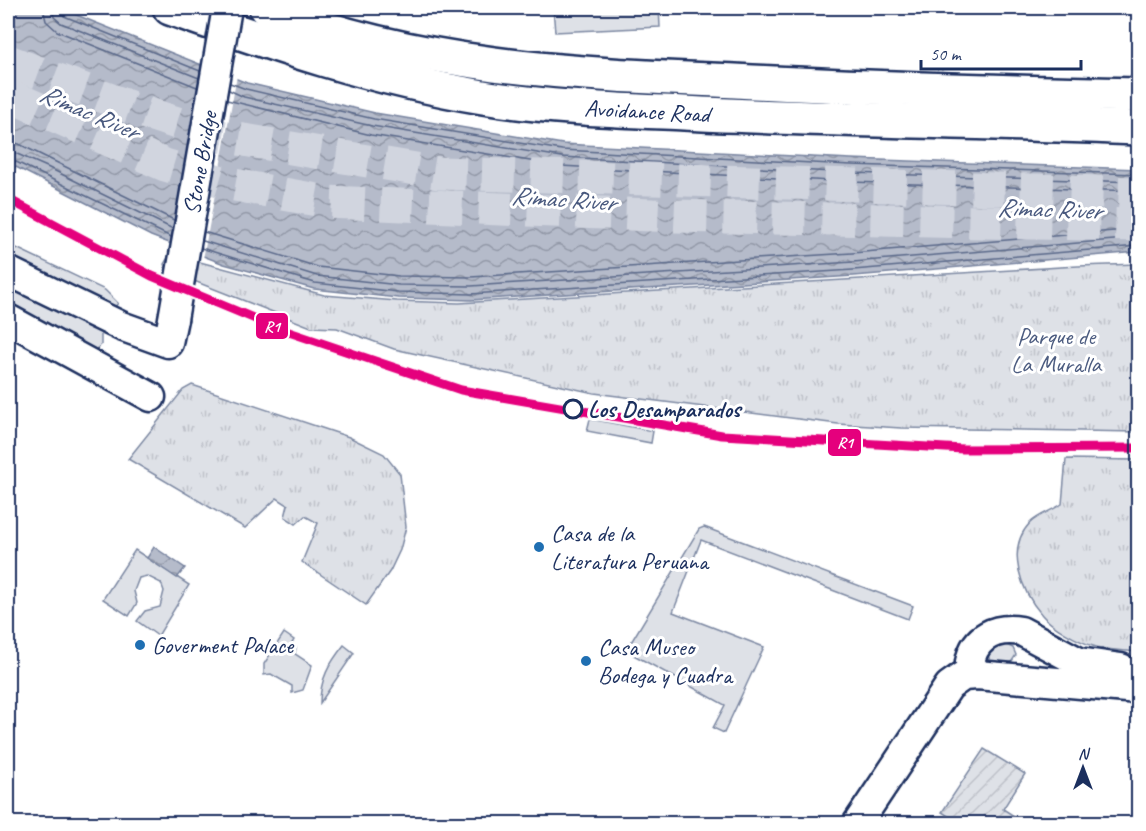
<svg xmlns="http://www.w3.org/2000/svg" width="1146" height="831" font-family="Caveat,sans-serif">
  <defs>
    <pattern id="park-tufts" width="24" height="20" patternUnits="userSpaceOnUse" patternTransform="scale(1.5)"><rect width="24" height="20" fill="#dee1e7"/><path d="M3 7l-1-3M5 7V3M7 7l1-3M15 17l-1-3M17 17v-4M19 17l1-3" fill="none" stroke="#bec1c9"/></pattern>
    <pattern id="garden-furrows" width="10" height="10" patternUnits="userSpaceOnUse" patternTransform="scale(1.5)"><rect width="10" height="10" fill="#dee1e7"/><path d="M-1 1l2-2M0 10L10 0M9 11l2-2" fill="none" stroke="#bec1c9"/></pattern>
    <pattern id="water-waves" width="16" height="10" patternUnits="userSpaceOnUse" patternTransform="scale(1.5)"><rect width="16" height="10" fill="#b5bbca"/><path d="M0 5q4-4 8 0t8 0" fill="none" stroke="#9298a7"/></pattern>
  </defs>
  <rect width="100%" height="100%" fill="#fff"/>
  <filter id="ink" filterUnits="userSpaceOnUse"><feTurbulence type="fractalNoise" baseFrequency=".0167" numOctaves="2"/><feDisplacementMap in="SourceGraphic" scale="12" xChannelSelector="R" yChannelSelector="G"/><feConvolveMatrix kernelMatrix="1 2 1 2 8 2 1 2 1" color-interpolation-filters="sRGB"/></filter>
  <g filter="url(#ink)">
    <g fill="#dee1e7" stroke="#7c88a2" stroke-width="1.5">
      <polygon points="553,8 659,8 660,27 555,32"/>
      <polygon points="8,244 105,290 118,303 115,307 108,308 8,255"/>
      <polygon points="8,280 101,332 101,345 95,350 8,309"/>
      <polygon points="590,419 653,431 651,443 587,431"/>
      <polygon points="704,527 913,606 908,619 701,540 673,612 764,647 724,733 713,728 725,705 630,653 630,644 699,529"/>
      <polygon points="135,550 189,585 158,636 137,621 145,611 160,607 164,591 161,583 147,576 139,578 134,591 137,603 129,616 103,599"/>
      <polygon points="284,633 294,640 291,645 296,648 295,654 312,665 303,690 292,693 292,686 271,674 264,675 264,664"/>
      <polygon points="1000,642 1013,648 1016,655 1010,664 990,662 987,650"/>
      <path d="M344 645 354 653 320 703C320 679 329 664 344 645Z"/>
    </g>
    <g fill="url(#park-tufts)" stroke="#7c88a2" stroke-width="1.5">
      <polygon points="170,254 324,295 397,301 459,303 1078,266 1138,264 1138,432 901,428 838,424 594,393 394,349 337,328 311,327 166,270 164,264"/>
      <polygon points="192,385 349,437 384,454 400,474 406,527 400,550 390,571 366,605 302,562 318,523 305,516 296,524 285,517 288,505 277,498 245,528 128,459 183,390"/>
      <path d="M1066 459 1138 460V652C1124 650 1106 651 1093 646 1077 641 1052 627 1042 615 1021 591 1005 549 1030 523 1038 515 1053 510 1062 504Z"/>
    </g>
    <polygon fill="url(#garden-furrows)" stroke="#7c88a2" stroke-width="1.5" points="984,749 1025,774 1003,809 1014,816 1009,823 959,823 942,812"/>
    <g fill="url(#water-waves)" stroke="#77839f" stroke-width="1.5">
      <polygon points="8,8 59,8 247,83 375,113 563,144 851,159 1138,169 1138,252 854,276 471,300 398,298 314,289 224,264 151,236 8,163"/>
      <polygon points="154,547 185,568 177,578 147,558"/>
    </g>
    <polygon fill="#fff" points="202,62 237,76 203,259 170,246"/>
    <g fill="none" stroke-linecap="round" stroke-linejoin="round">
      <g stroke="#596789" stroke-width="1.5">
        <polyline points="43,8 46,21 57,31 197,87"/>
        <polyline points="52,8 54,17 61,23 199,78"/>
        <polyline points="60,8 64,16 200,71"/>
        <polyline points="230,83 246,89 374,119 562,150 851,165 1138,174"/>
        <polyline points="229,90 244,97 372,126 562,157 851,173 1138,182"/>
        <polyline points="227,100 371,135 561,166 850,182 1138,191"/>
        <polyline points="8,141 19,144 174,220"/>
        <polyline points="8,150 47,167 173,229"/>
        <polyline points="8,158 171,237"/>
        <polyline points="204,232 318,267 399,276 471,277 852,253 1138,229"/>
        <polyline points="203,241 317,276 399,285 471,286 853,262 1138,238"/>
        <polyline points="201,248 315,283 398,292 471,294 853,270 1138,246"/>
      </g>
      <g stroke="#d1d5df" stroke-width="33" stroke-dasharray="33 16" stroke-linecap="butt">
        <polyline points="8,61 143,112 214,135 439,173 1138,193"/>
        <polyline points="8,95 165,165 229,184 328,202 675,216 1138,225"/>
      </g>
      <defs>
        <g id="minor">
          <polyline points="8,271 121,326 168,343 173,319"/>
          <polyline points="8,319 151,397"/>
          <path d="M977 675 970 662C975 636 996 627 1021 631L1079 662 1121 668"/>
          <polyline points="857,824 949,686 963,676 977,675 1138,689"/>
        </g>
        <g id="highway">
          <path d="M170 8C273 45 374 79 483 97 549 108 617 110 684 113 836 121 987 121 1138 128"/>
          <path d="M266 8C420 68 572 74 735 81 869 88 1004 92 1138 95"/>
        </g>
      </defs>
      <use href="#minor" stroke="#1b2f5e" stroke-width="33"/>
      <use href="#highway" stroke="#1b2f5e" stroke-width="38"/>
      <use href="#minor" stroke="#fff" stroke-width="28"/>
      <use href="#highway" stroke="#fff" stroke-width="33"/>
      <defs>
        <polyline id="rail" points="8,199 152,276 277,328 461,390 573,410"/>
      </defs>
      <use href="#rail" stroke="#1b2f5e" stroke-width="7"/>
      <use href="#rail" stroke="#fff" stroke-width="4.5" stroke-dasharray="14" stroke-linecap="butt"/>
      <defs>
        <polyline id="minor-bridge" points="173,319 227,8"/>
      </defs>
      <use href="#minor-bridge" stroke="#1b2f5e" stroke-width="33" stroke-linecap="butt"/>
      <use href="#minor-bridge" stroke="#fff" stroke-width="28"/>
      <defs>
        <polyline id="rail-1" points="8,199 152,276 277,328 461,390 722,435 963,449 1138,448"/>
      </defs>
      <use href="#rail-1" stroke="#fff" stroke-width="14"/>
      <use href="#rail-1" stroke="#e5007d" stroke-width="9"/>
    </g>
  </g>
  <circle fill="#fff" stroke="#1b2f5e" stroke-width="3" cx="573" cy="409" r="9"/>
  <g fill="#1f6fb2" stroke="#fff" stroke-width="2">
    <circle cx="539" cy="547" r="6"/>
    <circle cx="140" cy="645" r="6"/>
    <circle cx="586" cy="661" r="6"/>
  </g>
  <g text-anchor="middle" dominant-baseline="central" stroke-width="6" stroke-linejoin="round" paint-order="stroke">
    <g font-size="24" fill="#1b2f5e" stroke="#fff">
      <text transform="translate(647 111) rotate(3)">Avoidance Road</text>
      <text transform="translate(200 163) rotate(-80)">Stone Bridge</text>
    </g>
    <g font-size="24" fill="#4c5c80" stroke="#fff">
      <text x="1056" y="336">Parque de<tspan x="1056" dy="28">La Muralla</tspan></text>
    </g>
    <g font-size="24" font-weight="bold" fill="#1b2f5e" stroke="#fff" text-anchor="start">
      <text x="588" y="409">Los Desamparados</text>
    </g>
    <g font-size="24" fill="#1b2f5e" stroke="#fff" text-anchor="start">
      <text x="551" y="533">Casa de la<tspan x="551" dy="28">Literatura Peruana</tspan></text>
      <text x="152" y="645">Goverment Palace</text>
      <text x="598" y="647">Casa Museo<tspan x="598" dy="28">Bodega y Cuadra</tspan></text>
    </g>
    <g font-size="26" font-style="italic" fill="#49597e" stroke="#fff">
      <text transform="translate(89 112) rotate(23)">Rimac River</text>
      <text transform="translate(563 199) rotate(4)">Rimac River</text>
      <text transform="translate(1049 209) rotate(2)">Rimac River</text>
    </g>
  </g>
  <g stroke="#fff" stroke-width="2">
    <rect x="255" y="312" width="34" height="28" rx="6" fill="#e5007d"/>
    <rect x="827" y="428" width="35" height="29" rx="6" fill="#e5007d"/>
  </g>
  <g font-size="16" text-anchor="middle" font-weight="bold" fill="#fff">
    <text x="272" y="332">R1</text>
    <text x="845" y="448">R1</text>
  </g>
  <rect width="1146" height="831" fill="none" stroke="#fff" stroke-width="30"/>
  <rect x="15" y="15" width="1116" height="801" fill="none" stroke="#1b2f5e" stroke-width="2" filter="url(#ink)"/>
  <g transform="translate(1083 768)" stroke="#ffffff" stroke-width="4.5" paint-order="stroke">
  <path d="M0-4.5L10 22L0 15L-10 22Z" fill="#1b2f5e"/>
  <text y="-9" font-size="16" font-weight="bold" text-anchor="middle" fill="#1b2f5e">N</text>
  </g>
  <path d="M921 60v9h160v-9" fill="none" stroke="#1b2f5e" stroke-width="3"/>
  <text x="930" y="60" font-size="18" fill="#1b2f5e" stroke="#ffffff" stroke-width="4.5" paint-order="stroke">50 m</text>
</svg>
